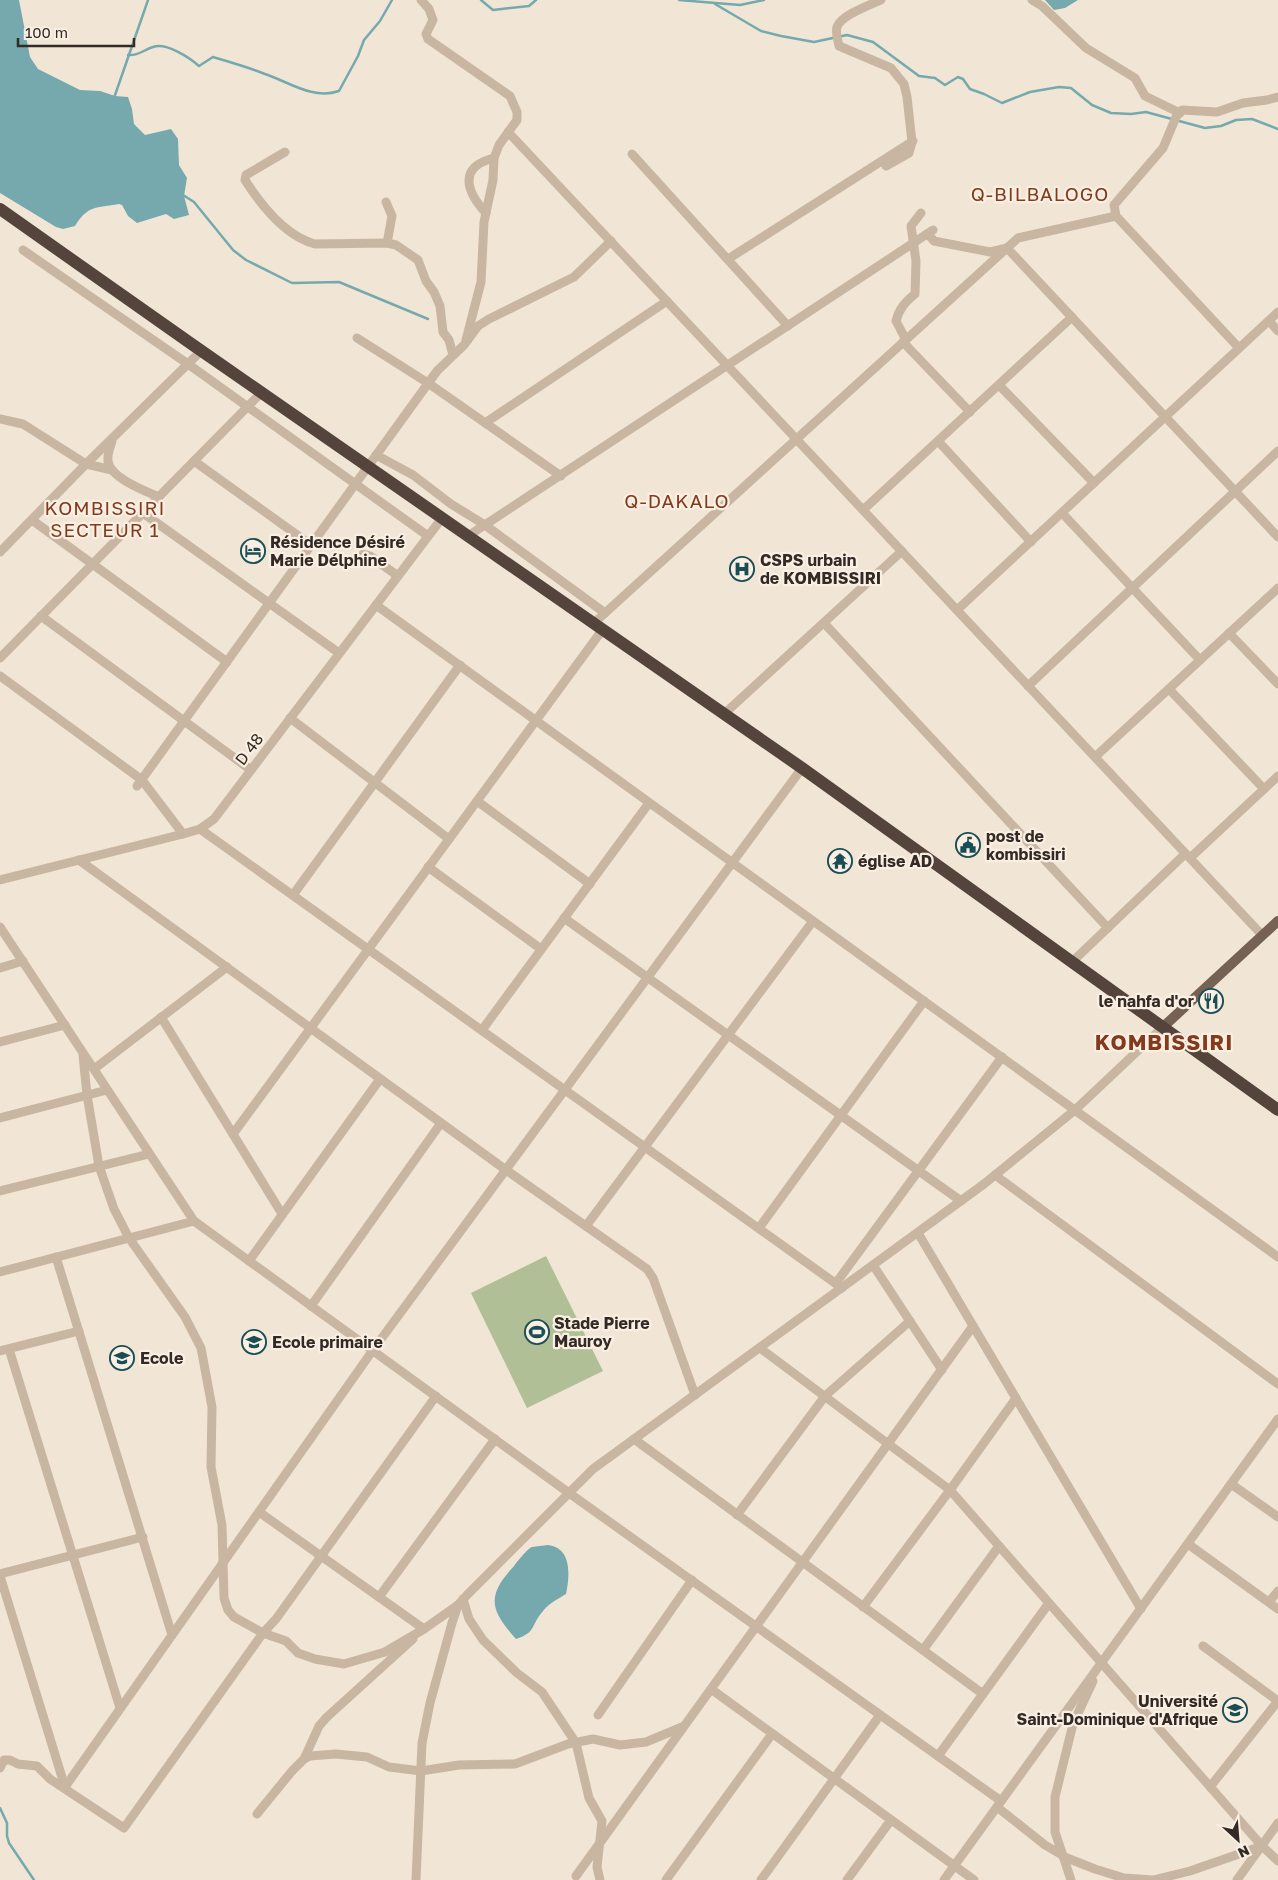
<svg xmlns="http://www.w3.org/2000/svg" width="1278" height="1880" font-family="'Golos Text',sans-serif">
  <rect width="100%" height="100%" fill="#f1e6d6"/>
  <polygon fill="#b0bf96" points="546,1256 603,1371 527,1408 471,1293"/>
  <g fill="#75a9ae">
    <path d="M0 0H19L30 57 38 69 80 90 100 91 115 96 128 97 132 109 134 124 145 135 171 129 178 139 179 165 187 178 184 196 189 215 174 219 166 214 137 223 128 216 122 205 119 204C96 208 88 205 75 226L63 229 56 227 0 193Z"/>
    <polygon points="1045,0 1078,0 1065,8 1054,10"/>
    <path d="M548 1545C572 1548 570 1575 566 1594 558 1599 549 1603 543 1611 530 1626 537 1632 516 1639 490 1610 486 1596 514 1566 517 1562 528 1548 532 1547 537 1546 543 1546 548 1545Z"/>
  </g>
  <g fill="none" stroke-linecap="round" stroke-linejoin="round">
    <g stroke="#75a9ae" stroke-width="2.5">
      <polyline points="481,0 493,10 529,6 536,0"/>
      <polyline points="679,0 740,5 764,0"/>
      <polyline points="715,4 761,31 781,36 814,42 847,35 873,42 919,76 935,78 945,85 958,77 963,79 970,89 984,94 1002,103 1030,92 1059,87 1071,88 1092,105 1111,113 1131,114 1146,112 1205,128 1221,126 1236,120 1252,119 1278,129"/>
      <path d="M128 55C139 56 143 50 153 47 166 42 190 58 199 66L213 57C230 62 248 67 265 74 289 82 313 100 339 91L358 56 364 40 380 21 392 0"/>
      <polyline points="114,98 148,0"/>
      <polyline points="183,195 194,202 233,250 246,260 292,283 339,282 428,319"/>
      <polyline points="0,1808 7,1823 7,1836 9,1843 34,1880"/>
    </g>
    <g stroke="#c9b6a2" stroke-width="9">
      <polyline points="421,0 429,9 433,20 426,34 428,39 510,96 517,112 517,120 499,145 494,158 493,180 484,222 481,282 466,340"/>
      <path d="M881 0C870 5 841 15 837 27 835 33 838 40 839 46L891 68 904 84 907 97 912 142 909 153 886 166"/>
      <polyline points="1032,0 1042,6 1086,48 1135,78 1145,96 1180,113"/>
      <polyline points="508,132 1262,935"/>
      <path d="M285 152 246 175 245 180C261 205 285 236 315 244L387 243 396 245 418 260 426 281 434 292 440 306 443 332 449 340 453 355"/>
      <polyline points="632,154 788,326"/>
      <polyline points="386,202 392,216 387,243"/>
      <path d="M486 213C466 191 458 167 494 158"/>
      <polyline points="928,234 934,241 990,252 1007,248 1278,537"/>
      <polyline points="23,250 188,364 428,536"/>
      <polyline points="728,259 913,141"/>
      <polyline points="1269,321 1278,331"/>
      <polyline points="357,338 428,383 561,476"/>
      <path d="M906 340 896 321C899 309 905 302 915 294L916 261 911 226 921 213"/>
      <polyline points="903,342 970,412"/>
      <polyline points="1239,348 1116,216 1114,205 1163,148 1176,117 1182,110 1217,112 1243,103 1267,100 1278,97"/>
      <polyline points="999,385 1094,483"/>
      <polyline points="0,419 23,424 86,464 112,470"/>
      <polyline points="485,423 667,301"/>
      <path d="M112 441C110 448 107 454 108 461 110 478 145 491 159 497"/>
      <polyline points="938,441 1031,542"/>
      <polyline points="376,455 413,475 451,504 485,525 605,613"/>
      <polyline points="194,461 311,545"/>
      <polyline points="863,510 1072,317"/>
      <polyline points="143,513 339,653"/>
      <polyline points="1062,513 1200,660"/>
      <polyline points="32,520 227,662"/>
      <polyline points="468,536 933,230"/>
      <polyline points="0,552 86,464 201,351"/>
      <polyline points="363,554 370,556 398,576"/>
      <polyline points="376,605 1278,1257"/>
      <polyline points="957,610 1278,312"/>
      <polyline points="41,616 251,770"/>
      <polyline points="594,623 1018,238 1116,216"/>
      <polyline points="824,623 1108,928"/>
      <polyline points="1229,633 1278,684"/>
      <polyline points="0,658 261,393"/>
      <polyline points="0,676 142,780 183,834"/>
      <polyline points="1028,686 1278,451"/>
      <polyline points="1169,689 1264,789"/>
      <polyline points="724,714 902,551"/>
      <polyline points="290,718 449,839"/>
      <polyline points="1095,757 1278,588"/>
      <polyline points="137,786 437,371 464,345 478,326 489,319 574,277 611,241"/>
      <polyline points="477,801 590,884"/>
      <polyline points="200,829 842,1288"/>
      <polyline points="1190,858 1278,776"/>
      <polyline points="79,860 506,1170 647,1269 653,1278 695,1395"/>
      <polyline points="428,867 541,949"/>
      <polyline points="0,880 183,834 200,829 214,819 442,518"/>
      <polyline points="293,895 460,665"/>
      <polyline points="564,918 961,1201"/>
      <polyline points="0,927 194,1221 569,1493 1001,1801"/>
      <polyline points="1073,961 1185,854"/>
      <polyline points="0,968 23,961"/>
      <polyline points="161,1017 282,1214"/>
      <polyline points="482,1030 649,803"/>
      <polyline points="0,1042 65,1025"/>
      <polyline points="83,1055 87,1095 99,1166 114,1209 129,1238 185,1317 201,1348 212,1407 211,1467 222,1525 224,1598 228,1610 234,1617 263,1633 286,1641 298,1653 315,1659 344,1664 385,1652 424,1629"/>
      <polyline points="94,1069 227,967"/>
      <polyline points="0,1118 107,1090"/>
      <polyline points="233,1134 603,629"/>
      <polyline points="995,1175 1278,1384"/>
      <polyline points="0,1191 149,1154"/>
      <polyline points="586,1226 813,921"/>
      <polyline points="759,1228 924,1001"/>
      <polyline points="918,1233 1141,1609"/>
      <polyline points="56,1257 172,1635"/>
      <polyline points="249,1261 380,1079"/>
      <polyline points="873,1265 942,1370"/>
      <polyline points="0,1272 194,1221"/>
      <polyline points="836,1283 1002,1057"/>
      <polyline points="311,1306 441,1123"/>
      <polyline points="760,1348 950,1490 1262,1846 1278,1861"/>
      <polyline points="9,1349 120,1708"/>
      <polyline points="0,1351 79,1331"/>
      <polyline points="634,1439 983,1694"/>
      <polyline points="1231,1484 1278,1517"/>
      <polyline points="259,1512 424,1629 458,1605"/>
      <polyline points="737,1515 825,1396 910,1321"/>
      <polyline points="1188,1544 1278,1609"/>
      <polyline points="0,1574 143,1537"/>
      <polyline points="0,1576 65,1787"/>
      <polyline points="379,1597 495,1439"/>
      <polyline points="463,1599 469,1619 483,1640 517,1673 542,1692 576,1743 589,1798 602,1821 597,1867 600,1880"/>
      <polyline points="1269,1602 1278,1591"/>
      <polyline points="863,1607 950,1490 1016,1398"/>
      <polyline points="1203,1646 1278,1701 1210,1787"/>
      <polyline points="923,1650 999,1546"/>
      <polyline points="711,1689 974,1880"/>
      <polyline points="598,1715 692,1580"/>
      <polyline points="938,1756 1049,1603"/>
      <polyline points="304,1759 319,1726 327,1717 413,1639"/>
      <polyline points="0,1768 4,1760 10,1760 18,1764 37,1766 50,1779 124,1828 263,1633 276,1619 436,1396"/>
      <polyline points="65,1787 373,1350 802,768"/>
      <polyline points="997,1807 1045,1845 1067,1858 1095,1869 1124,1878 1153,1880 1190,1871 1262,1846"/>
      <polyline points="257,1814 292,1771 304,1759 310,1756 336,1754 367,1757 389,1767 421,1771 459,1765 515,1764 568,1744 593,1739 620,1745 646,1742 682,1727"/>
      <polyline points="576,1876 973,1326"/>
      <polyline points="416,1880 422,1743 430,1703 452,1623 458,1605 468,1594 593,1469 984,1184 1075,1110 1163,1027"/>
      <polyline points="666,1880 772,1734"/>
      <polyline points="761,1880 880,1715"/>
      <polyline points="847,1880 891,1820"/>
      <polyline points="944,1880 1278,1419"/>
      <polyline points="1071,1880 1055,1832 1055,1797 1073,1724 1093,1681"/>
      <polyline points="1237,1880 1278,1823"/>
    </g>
    <polyline stroke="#766255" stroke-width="10" points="1163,1027 1278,921"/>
    <polyline stroke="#54443c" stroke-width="12" points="0,209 193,345 802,768 1278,1110"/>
  </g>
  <defs>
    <symbol id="hotel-ring" viewBox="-11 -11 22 22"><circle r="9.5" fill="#f9efe2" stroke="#1a4e55" stroke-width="1.5"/><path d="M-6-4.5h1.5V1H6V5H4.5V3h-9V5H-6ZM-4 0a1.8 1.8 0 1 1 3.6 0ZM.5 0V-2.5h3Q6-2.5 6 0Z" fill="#1a4e55"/></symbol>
    <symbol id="hospital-ring" viewBox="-11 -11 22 22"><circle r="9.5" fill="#f9efe2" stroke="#1a4e55" stroke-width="1.5"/><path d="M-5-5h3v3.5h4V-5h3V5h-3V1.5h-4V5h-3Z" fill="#1a4e55"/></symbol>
    <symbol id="civic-ring" viewBox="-11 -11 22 22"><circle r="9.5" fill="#f9efe2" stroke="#1a4e55" stroke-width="1.5"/><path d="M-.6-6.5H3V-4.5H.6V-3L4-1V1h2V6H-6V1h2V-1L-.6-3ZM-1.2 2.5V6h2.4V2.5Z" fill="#1a4e55"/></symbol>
    <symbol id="temple-ring" viewBox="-11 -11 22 22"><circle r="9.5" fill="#f9efe2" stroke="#1a4e55" stroke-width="1.5"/><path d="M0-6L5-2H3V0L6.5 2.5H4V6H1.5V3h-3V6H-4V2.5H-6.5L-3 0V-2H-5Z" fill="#1a4e55"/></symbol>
    <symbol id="restaurant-ring" viewBox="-11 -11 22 22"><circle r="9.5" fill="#f9efe2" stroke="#1a4e55" stroke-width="1.5"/><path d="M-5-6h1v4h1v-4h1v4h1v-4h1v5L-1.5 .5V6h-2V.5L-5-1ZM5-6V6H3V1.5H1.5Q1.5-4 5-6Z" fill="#1a4e55"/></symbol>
    <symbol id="stadium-ring" viewBox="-11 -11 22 22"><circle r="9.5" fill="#f9efe2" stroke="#1a4e55" stroke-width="1.5"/><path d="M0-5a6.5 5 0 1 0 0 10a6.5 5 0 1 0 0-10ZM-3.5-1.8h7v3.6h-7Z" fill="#1a4e55"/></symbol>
    <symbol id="school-ring" viewBox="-11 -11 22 22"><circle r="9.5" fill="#f9efe2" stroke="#1a4e55" stroke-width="1.5"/><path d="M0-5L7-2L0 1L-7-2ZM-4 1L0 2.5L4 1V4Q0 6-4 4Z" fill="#1a4e55"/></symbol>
    <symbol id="university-ring" viewBox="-11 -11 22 22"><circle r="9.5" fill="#f9efe2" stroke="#1a4e55" stroke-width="1.5"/><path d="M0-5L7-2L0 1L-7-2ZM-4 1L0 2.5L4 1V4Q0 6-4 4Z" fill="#1a4e55"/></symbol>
  </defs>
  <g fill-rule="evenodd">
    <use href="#hotel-ring" x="239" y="537" width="28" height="28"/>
    <use href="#hospital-ring" x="728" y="555" width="28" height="28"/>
    <use href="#civic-ring" x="954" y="831" width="28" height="28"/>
    <use href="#temple-ring" x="826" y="847" width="28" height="28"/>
    <use href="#restaurant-ring" x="1197" y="987" width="28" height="28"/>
    <use href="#stadium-ring" x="523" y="1318" width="28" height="28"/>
    <use href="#school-ring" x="240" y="1328" width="28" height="28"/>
    <use href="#school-ring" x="108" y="1344" width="28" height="28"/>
    <use href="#university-ring" x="1221" y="1696" width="28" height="28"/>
  </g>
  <g text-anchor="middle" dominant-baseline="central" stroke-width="4.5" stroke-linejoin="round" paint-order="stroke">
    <g font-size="16" font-weight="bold" fill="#332a25" stroke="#f9efe2" text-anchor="start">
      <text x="270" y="542">Résidence Désiré<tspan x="270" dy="18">Marie Délphine</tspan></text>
      <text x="760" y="560">CSPS urbain<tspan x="760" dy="18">de KOMBISSIRI</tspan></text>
      <text x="986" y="836">post de<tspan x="986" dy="18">kombissiri</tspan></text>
      <text x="858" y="861">église AD</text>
      <text x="1194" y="1001" text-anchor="end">le nahfa d'or</text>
      <text x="554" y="1323">Stade Pierre<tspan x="554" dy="18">Mauroy</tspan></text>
      <text x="272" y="1342">Ecole primaire</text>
      <text x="140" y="1358">Ecole</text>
      <text x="1218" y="1701" text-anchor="end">Université<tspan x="1218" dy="18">Saint-Dominique d'Afrique</tspan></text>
    </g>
    <g font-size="16" fill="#332a25" stroke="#f9efe2">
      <text transform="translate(249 749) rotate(-53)">D 48</text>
    </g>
    <g font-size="19" letter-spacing="1" fill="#833a1d" stroke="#f9efe2">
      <text x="1040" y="193">Q-BILBALOGO</text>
      <text x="677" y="500">Q-DAKALO</text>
      <text x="105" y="507">KOMBISSIRI<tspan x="105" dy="22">SECTEUR 1</tspan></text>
    </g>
    <g font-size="21" font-weight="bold" letter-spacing="1" fill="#833a1d" stroke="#f9efe2">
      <text x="1164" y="1042">KOMBISSIRI</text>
    </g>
  </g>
  <g transform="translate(1238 1840) rotate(154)" stroke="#f9efe2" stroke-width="4" paint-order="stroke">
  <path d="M0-4L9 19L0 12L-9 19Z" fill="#332a25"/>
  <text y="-8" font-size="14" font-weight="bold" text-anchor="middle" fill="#332a25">N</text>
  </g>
  <path d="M18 38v8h116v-8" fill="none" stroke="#332a25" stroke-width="2.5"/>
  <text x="25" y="38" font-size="15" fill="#332a25" stroke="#f9efe2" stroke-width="4" paint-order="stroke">100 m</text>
</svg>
